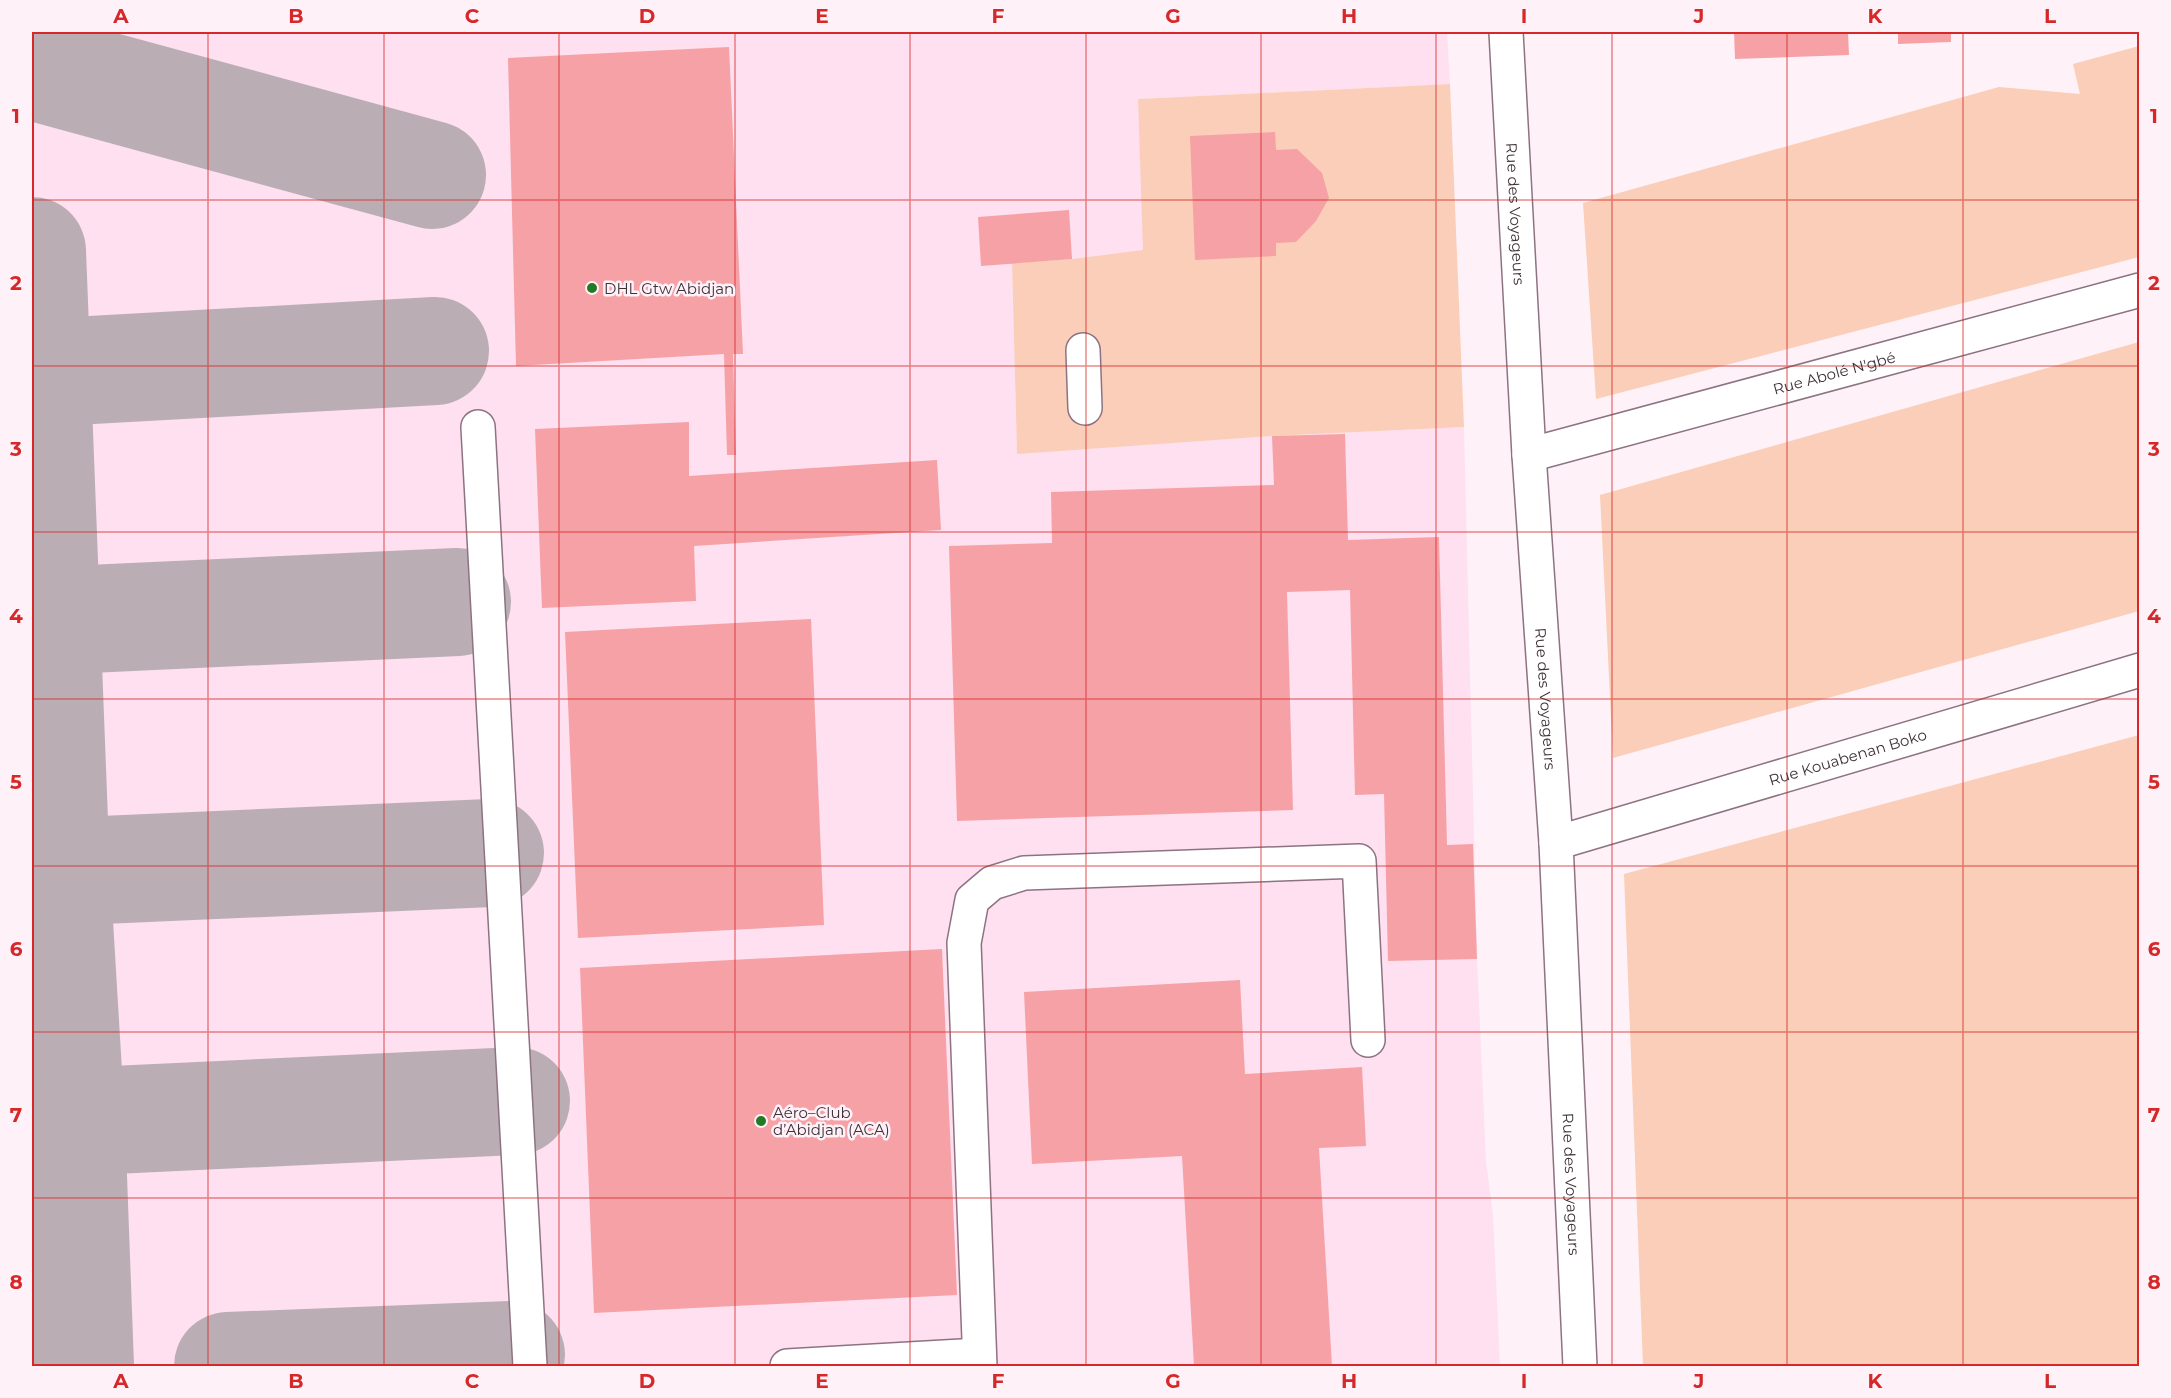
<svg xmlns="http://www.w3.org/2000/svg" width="2171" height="1398" font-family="Montserrat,sans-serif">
  <rect width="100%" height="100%" fill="#fef2f8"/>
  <polygon fill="#fee0f0" points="32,32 1447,32 1450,84 1138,99 1144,250 1072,259 1012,263 1017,453 1272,436 1464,427 1477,959 1486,1161 1493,1215 1500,1366 32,1366"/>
  <g fill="#faceb8">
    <polygon points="2139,46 2139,257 1596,399 1583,203 1999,87 2080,94 2073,64"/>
    <polygon points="1450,84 1464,427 1272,436 1017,454 1012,263 1072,259 1143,250 1138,99"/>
    <polygon points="2139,342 2139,611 1613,758 1600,495"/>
    <polygon points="2139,735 2139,1366 1643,1366 1624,874"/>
  </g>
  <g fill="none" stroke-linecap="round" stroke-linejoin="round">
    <g stroke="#baaeb4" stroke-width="108">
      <polyline points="32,66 432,175"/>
      <polyline points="32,251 56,872 71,1122 80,1366"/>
      <polyline points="37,373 435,351"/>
      <polyline points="46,621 457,602"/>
      <polyline points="56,872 490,853"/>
      <polyline points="71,1122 516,1101"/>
      <polyline points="228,1366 511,1355"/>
    </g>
  </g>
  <g fill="#f6a1a6">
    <polygon points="1734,32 1848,32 1849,55 1735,59"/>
    <polygon points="1898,32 1951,32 1951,42 1898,44"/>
    <polygon points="729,47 743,354 733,354 736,455 727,455 724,354 516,366 508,58"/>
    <polygon points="1275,132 1276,150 1297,149 1322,173 1329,198 1316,221 1296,242 1276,243 1276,256 1195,260 1190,136"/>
    <polygon points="1069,210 1072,259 981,266 978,217"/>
    <polygon points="689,422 689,476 937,460 941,530 694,546 696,601 542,608 535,429"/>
    <polygon points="1345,434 1348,540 1439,537 1447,845 1473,844 1477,959 1388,961 1384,794 1355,795 1350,590 1287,592 1293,810 957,821 949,546 1052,543 1051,492 1274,485 1272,436"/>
    <polygon points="811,619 824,925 578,938 565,632"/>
    <polygon points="942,949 957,1295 594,1313 580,968"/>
    <polygon points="1240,980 1245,1074 1362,1067 1366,1146 1319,1148 1332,1366 1194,1366 1182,1156 1032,1164 1024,992"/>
  </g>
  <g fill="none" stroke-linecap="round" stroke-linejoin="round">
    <defs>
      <g id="minor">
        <path id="s1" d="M1506 32 1529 455 1556 843 1580 1366"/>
        <polyline points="1083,350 1085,408"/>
        <polyline points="478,427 530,1366"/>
        <path id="s2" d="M1529 455 2140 290"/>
        <path id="s3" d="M1556 843 2140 670"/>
        <polyline points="787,1366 979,1355"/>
        <polyline points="980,1366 964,943 972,900 992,883 1024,873 1359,861 1368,1040"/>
      </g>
    </defs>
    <use href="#minor" stroke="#8d7382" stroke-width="36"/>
    <use href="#minor" stroke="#fff" stroke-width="33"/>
  </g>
  <path fill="none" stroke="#d62828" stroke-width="1.5" stroke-opacity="0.55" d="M208 32V1366M384 32V1366M559 32V1366M735 32V1366M910 32V1366M1086 32V1366M1261 32V1366M1436 32V1366M1612 32V1366M1787 32V1366M1963 32V1366M32 200H2140M32 366H2140M32 532H2140M32 699H2140M32 866H2140M32 1032H2140M32 1198H2140"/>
  <g fill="#227926" stroke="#fef2f8" stroke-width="2">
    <circle cx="592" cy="288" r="6"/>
    <circle cx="761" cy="1121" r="6"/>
  </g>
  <g text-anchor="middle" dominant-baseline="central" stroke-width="5" stroke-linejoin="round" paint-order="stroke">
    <g font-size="15" fill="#3e3239" stroke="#fef2f8">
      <text stroke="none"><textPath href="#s1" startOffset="182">Rue des Voyageurs</textPath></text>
      <text stroke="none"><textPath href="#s2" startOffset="316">Rue Abolé N'gbé</textPath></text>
      <text stroke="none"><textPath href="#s1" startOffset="668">Rue des Voyageurs</textPath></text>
      <text stroke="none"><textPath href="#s3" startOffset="304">Rue Kouabenan Boko</textPath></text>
      <text stroke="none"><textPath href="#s1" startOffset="1154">Rue des Voyageurs</textPath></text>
    </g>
    <g font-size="15" fill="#3e3239" stroke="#fef2f8" text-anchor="start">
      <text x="604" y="288">DHL Gtw Abidjan</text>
      <text x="773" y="1112">Aéro–Club<tspan x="773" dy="17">d’Abidjan (ACA)</tspan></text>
    </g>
  </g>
  <rect width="2171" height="1398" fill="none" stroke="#fef2f8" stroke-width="66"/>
  <rect x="33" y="33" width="2105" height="1332" fill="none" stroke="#d62828" stroke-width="2"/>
  <g font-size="20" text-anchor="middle" font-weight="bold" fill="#d62828">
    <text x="121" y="23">A</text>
    <text x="296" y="23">B</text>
    <text x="472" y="23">C</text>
    <text x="647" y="23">D</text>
    <text x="822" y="23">E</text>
    <text x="998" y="23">F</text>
    <text x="1173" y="23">G</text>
    <text x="1349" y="23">H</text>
    <text x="1524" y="23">I</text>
    <text x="1699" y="23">J</text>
    <text x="1875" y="23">K</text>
    <text x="2050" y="23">L</text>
    <text x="16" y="123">1</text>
    <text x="2154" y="123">1</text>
    <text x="16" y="290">2</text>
    <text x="2154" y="290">2</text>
    <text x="16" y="456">3</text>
    <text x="2154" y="456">3</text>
    <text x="16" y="623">4</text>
    <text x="2154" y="623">4</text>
    <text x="16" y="789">5</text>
    <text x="2154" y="789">5</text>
    <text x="16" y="956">6</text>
    <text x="2154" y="956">6</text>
    <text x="16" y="1122">7</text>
    <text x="2154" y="1122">7</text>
    <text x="16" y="1289">8</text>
    <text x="2154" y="1289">8</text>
    <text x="121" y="1388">A</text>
    <text x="296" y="1388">B</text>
    <text x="472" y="1388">C</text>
    <text x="647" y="1388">D</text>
    <text x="822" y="1388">E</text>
    <text x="998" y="1388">F</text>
    <text x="1173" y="1388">G</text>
    <text x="1349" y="1388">H</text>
    <text x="1524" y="1388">I</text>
    <text x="1699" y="1388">J</text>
    <text x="1875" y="1388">K</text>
    <text x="2050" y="1388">L</text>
  </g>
</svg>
